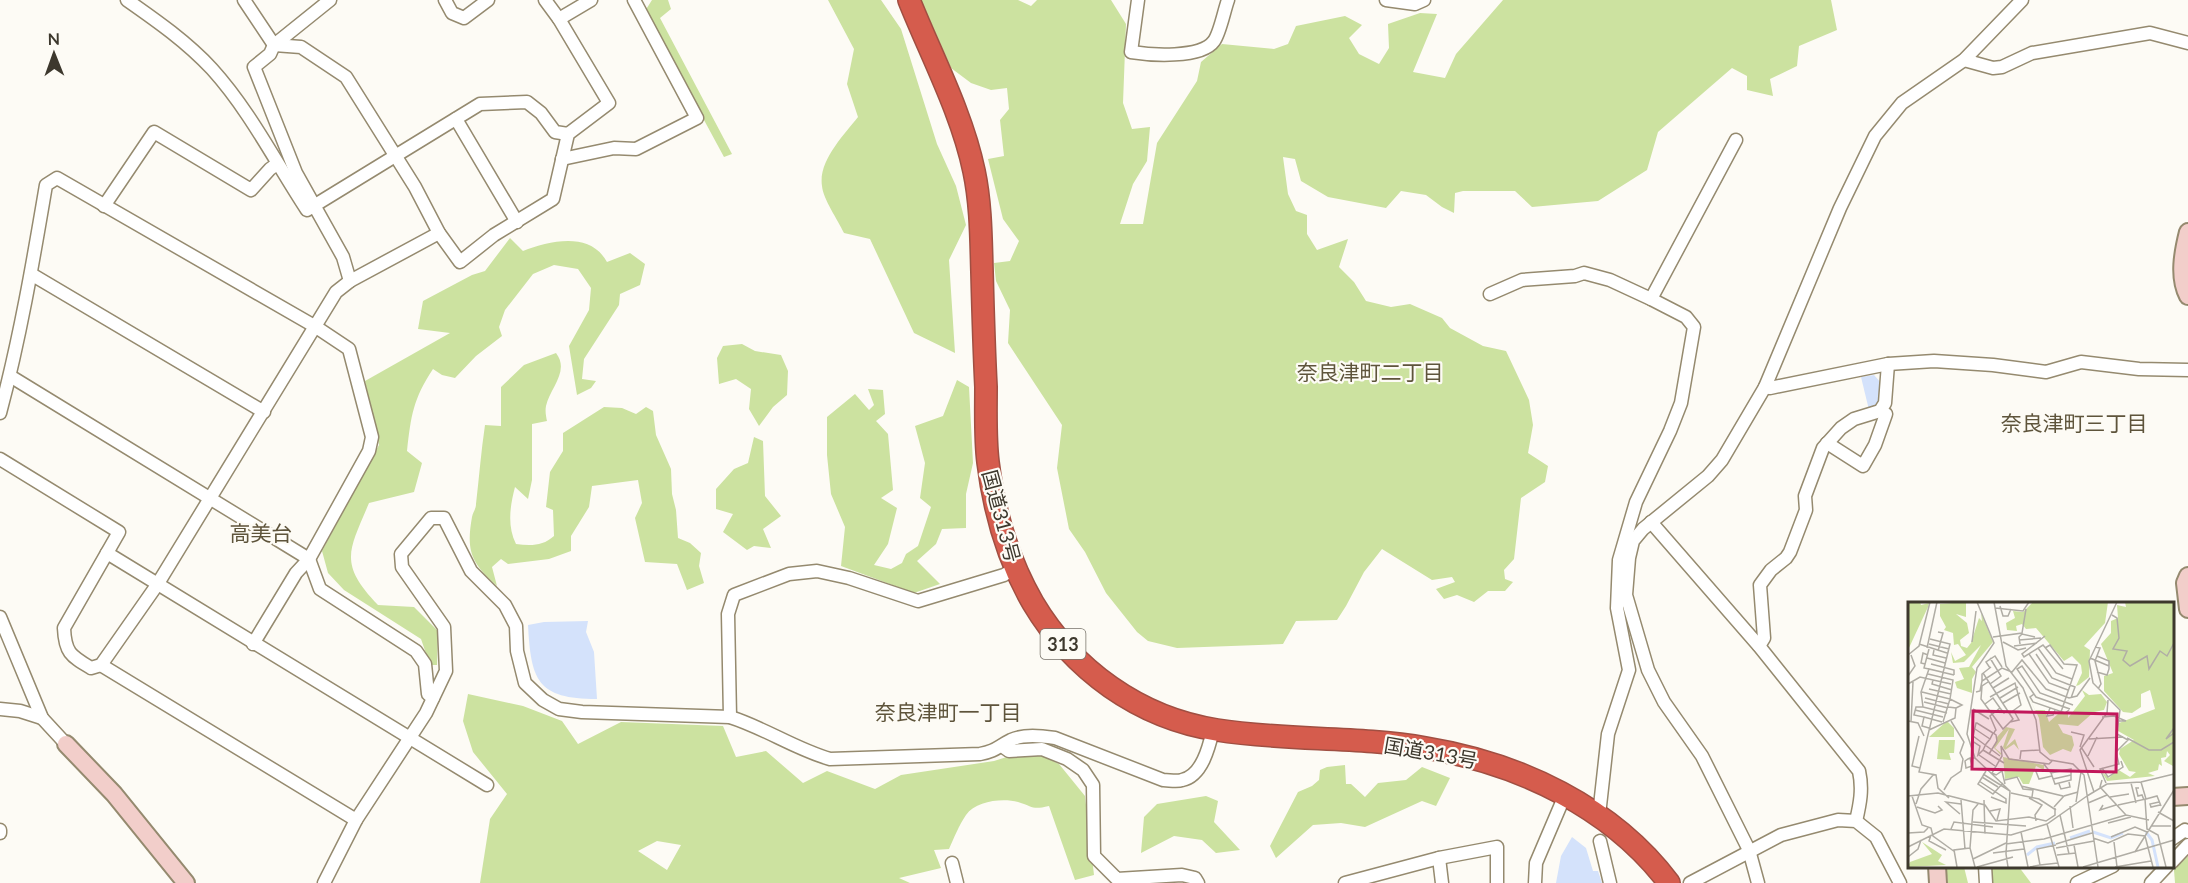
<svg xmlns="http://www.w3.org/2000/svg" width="2188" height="883" font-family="Lato,'Noto Sans JP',sans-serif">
  <rect width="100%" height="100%" fill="#fdfbf5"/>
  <g fill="#cce2a0" fill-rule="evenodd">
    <polygon points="652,0 668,0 671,9 660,18 732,154 724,157 645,11"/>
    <path d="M828 0H881L901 29 937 144 956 186 966 225 949 260 955 353 914 333 870 239 844 233C838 220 823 199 822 186 818 161 844 135 858 117L847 84 854 49Z"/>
    <polygon points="921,0 1018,0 1031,6 1037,0 1111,0 1126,24 1123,103 1132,129 1150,127 1147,161 1133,184 1120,224 1143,224 1157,143 1197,81 1201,62 1222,44 1274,49 1288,44 1296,26 1345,16 1362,25 1349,38 1359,54 1379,64 1389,48 1388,24 1420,13 1437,14 1413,72 1445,78 1456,54 1503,0 1831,0 1837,30 1799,46 1797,66 1770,79 1773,96 1747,90 1747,76 1732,68 1658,132 1647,170 1598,201 1532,207 1515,191 1463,191 1455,193 1454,213 1442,207 1426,195 1401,191 1386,208 1328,197 1301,181 1295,159 1283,157 1288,194 1296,211 1307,215 1307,234 1317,250 1348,239 1339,267 1354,282 1366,301 1391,307 1410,304 1442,318 1450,328 1483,346 1506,351 1529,400 1533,425 1528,453 1548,466 1545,482 1521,498 1514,559 1504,570 1505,579 1513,582 1505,591 1488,591 1474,602 1457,595 1444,599 1436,589 1455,582 1452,577 1432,580 1382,549 1364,572 1346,606 1337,620 1296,621 1283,644 1177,648 1148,641 1137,632 1106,593 1085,552 1069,529 1057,468 1062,425 1008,343 1010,310 996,281 994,263 1010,261 1019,241 1003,219 988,159 1004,156 1000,120 1009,109 1007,88 991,90 971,83 951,68"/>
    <path d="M510 238 523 251C550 241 590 231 607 262L630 253 645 264 640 285 620 294 619 305 584 359 582 379 596 381 591 388 577 395 569 346 589 310 591 288 578 269 554 265 533 274 505 310 499 327 502 336 476 356 455 378 442 375 433 369C413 399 411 416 407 451L422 463 414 492 369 503C349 551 338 563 378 605L414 607 438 631 437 665H430L421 639 344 590 328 573 322 551 379 445 365 381 450 333 418 329 423 301 472 275 485 271Z"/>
    <polygon points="742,344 755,351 781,355 788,371 787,395 773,407 759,426 749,409 751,389 736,379 719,384 717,358 723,346"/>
    <path d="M556 353C570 371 550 388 546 406 545 411 546 416 547 421L532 424V480L528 499 515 487C510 506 507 526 516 544 531 546 543 546 554 536L553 510 546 507 550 472 563 451V433L604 407 622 408 636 414 646 407 653 411 656 435 671 469 672 494 676 510 678 538 690 543 701 553 699 566 704 583 687 590 677 564 645 562 635 518 642 503 638 480 592 486 589 507 571 536V551L549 559 508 564 501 559 492 567 497 586C471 563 466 551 472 517 473 512 476 509 476 504 479 478 481 452 485 425L501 426V387L524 365Z"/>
    <polygon points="957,380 969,387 973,463 966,494 966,528 942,529 936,544 917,561 940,584 914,593 841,566 845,527 831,494 827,455 827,417 855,394 869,410 874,405 868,389 883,390 885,414 876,421 888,434 893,490 881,498 897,508 888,544 874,565 891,569 902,563 906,554 918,546 931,507 920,498 925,463 915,426 943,416"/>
    <polygon points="754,437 763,441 765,496 781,516 763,529 771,548 754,546 747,550 723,532 733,514 716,509 716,489 734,469 748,463"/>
    <path d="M468 694 523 706 562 721 578 744 621 722 723 726 736 757 766 751 803 783 827 771 875 789 901 775 994 761 1013 755 1043 756 1059 764 1085 796 1094 875 1075 880 1049 806C1032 810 1034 807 1018 802 1002 798 976 801 966 815 959 825 954 838 949 849L934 850 941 868 899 878 910 883H480L490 819 507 794 473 752 463 721ZM657 841 681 845 667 870 638 851Z"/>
    <polygon points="1345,765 1346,784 1351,784 1365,797 1378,783 1406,780 1422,767 1450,778 1436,806 1422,801 1365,827 1341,823 1313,825 1276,858 1270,846 1298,792 1312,786 1319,780 1320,770 1327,767"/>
    <polygon points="1206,796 1218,801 1214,822 1240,850 1216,853 1202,840 1174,836 1141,853 1144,817 1157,804"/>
    <polygon points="2188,856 2188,883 2175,883 2174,870"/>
    <polygon points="1946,867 1964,867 1968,883 1948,883"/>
    <polygon points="1988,867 2019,867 2031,883 1989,883"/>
  </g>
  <g fill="#d4e2fb">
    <polygon points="1874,375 1882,384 1882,401 1877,407 1869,410 1861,377"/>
    <path d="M588 621 586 632 594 652 597 699C537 699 531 680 528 625L544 622Z"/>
    <polygon points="1572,837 1586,848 1593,871 1598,871 1602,883 1556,883 1561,856"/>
  </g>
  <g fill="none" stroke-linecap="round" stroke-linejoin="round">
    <defs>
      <g id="street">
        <path d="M127 0C157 21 187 42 212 69 250 111 276 163 307 210L480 104 527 102 541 113 555 132 568 134"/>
        <polyline points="244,0 274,45 301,47 346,77 415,187 439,233 460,262 494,235 553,199 568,134 609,103 559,19 545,0"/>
        <polyline points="445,0 452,13 464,18 488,0"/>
        <path d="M1138 0 1131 52C1150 55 1201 59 1214 41 1220 33 1224 11 1228 0"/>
        <polyline points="1386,0 1415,4 1424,0"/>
        <polyline points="559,19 591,0"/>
        <polyline points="1964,60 1993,68 2002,67 2032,53 2150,33 2188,43"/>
        <polyline points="456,119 517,222"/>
        <polyline points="562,159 614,148 636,149 697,118 634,0"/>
        <polyline points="104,206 154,132 251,190 270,169 277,164"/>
        <polyline points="31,274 264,412"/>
        <polyline points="350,281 439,233"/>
        <polyline points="1490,294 1522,280 1575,276 1584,273 1610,280 1651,299 1686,317 1694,327 1681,403 1670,431 1636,502 1619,560 1617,608 1629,670 1608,734 1600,806"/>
        <polyline points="1651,299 1736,140"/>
        <polyline points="10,376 309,559 320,589 416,651 425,664 428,694 433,698"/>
        <polyline points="1765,387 1770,388 1888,364 1934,361 1993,365 2046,372 2081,362 2139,369 2188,370"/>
        <path d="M0 413C20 338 33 262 46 185L57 178 316 327 349 349 372 437 369 451 309 559 296 573 253 644"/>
        <polyline points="1827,443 1863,466 1875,445 1886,414 1880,411"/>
        <path d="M0 459 119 532 64 628C65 653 71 656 91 668L101 665 157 585 336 292 350 281 343 257 296 173 254 67 270 54 274 45 330 0"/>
        <path d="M1651 522 1759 646 1859 771C1863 789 1860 804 1856 821"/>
        <polyline points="107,553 487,785"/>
        <polyline points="0,617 42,718 66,744"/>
        <polyline points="1759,646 1764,638 1760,585 1771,570 1786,558 1790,552 1806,510 1805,496 1823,448 1841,428 1854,419 1880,411 1885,403 1888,364"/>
        <polyline points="101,665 356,820"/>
        <polyline points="0,709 20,711 42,718"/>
        <polyline points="730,717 728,614 734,595 789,574 817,571 849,578 918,601 1004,575 1015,568"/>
        <polyline points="1002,746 1009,751 1042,749 1067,759 1083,770 1093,785 1094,856 1117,879 1182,875 1195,878 1198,883"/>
        <polyline points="0,830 0,833"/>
        <polyline points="2172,839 2185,830 2188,832"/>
        <polyline points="1600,841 1610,883"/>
        <polyline points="1439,858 1442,883"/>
        <polyline points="2172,862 2188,845"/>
        <polyline points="952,863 957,883"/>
        <polyline points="1985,866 1986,883"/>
        <path d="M324 883 356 820 426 713 446 671 444 627 402 567 401 554 431 518H444L471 571 505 605 516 626 517 651 525 683 543 700 559 709 582 712 730 717C765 728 795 749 830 759L980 754C996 751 997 747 1011 740 1024 734 1041 736 1055 738L1163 780C1169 780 1177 782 1182 780 1202 776 1209 747 1213 730"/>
        <polyline points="1345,883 1439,858 1497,847 1497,883"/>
        <polyline points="1535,883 1536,863 1565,795"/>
        <polyline points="1690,883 1781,835 1838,820 1856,821 1876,837 1900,883"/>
        <polyline points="1758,883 1749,850 1702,756 1664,702 1648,670 1626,595 1629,558 1633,541 1643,529 1708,476 1722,460 1765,387 1840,208 1875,136 1902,103 1964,60 2022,0"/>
        <polyline points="2077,883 2113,866"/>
        <polyline points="2151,883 2167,866"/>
      </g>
      <g id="secondary">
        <path d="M2188 232C2183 252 2178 277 2188 296"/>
        <polyline points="2188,576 2185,583 2188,609"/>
        <polyline points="66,744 114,794 186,883"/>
        <polyline points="2172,797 2188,796"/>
        <polyline points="1937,866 1938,883"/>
      </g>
      <path id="highway" d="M909 0C931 55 962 113 974 171 981 204 981 239 982 272 983 311 984 349 986 387 986 412 985 438 988 462 994 511 1008 560 1033 603 1073 670 1139 718 1217 730 1286 741 1357 736 1426 748 1518 763 1612 807 1669 883"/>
    </defs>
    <use href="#street" stroke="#958a6f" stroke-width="15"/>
    <use href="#secondary" stroke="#958a6f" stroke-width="20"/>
    <use href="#highway" stroke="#a04f42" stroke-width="24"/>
    <use href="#street" stroke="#fff" stroke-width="12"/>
    <use href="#secondary" stroke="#f2ceca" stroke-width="16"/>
    <use href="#highway" stroke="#d55c4d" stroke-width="21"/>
  </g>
  <g text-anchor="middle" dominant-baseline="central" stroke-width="4.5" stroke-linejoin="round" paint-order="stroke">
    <rect fill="#fdfbf5" stroke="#777269" stroke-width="1.5" x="1040.5" y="629" width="45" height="30" rx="4.5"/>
    <g font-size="18" font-weight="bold" fill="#3d382d">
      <text x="1063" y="644">313</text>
    </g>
    <g font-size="20" fill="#3d382d" stroke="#fdfbf5">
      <text transform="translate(1002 516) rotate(75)">国道313号</text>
      <text transform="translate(1431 752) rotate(10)">国道313号</text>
    </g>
    <g font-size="21" fill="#5e543b" stroke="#fdfbf5">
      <text x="1370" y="371">奈良津町二丁目</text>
      <text x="2074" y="422">奈良津町三丁目</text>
      <text x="261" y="532">高美台</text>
      <text x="948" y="711">奈良津町一丁目</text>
    </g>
  </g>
  <g transform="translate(1908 602)">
    <rect width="266" height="266" fill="#fdfbf5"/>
    <path d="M12 0 13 3 21 1 20 5 0 48V1ZM58 0V15L48 12 59 21 61 31 52 38 53 44 59 46 63 41 71 16 74 19 73 11 85 40 64 65 68 70 64 77V91L49 86 47 80 56 77 51 66 61 65 73 43 56 60 45 61 43 50 47 59 58 53 50 42 46 43 45 31 36 28 38 25 32 14V2ZM125 0H200L197 21 176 44 182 48 181 75 171 83 168 84 174 71 173 63 164 54 156 59 128 26 118 27 114 22 108 24 109 29 99 28 98 21 107 16 105 9 115 10ZM217 0H265V164L256 159 262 153 259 149 258 155 253 156 254 164 251 162 250 168 240 171 247 174 199 179 194 170 201 176 209 167 222 175 228 170 221 169 211 152 212 147 226 138 210 129 211 121 247 107 242 88 233 92V105L224 111 215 110 196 89V74L205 71 193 42 203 31V19L210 16 209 3 218 5ZM117 87 127 108H137L141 120 150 112H160V116L177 94 174 88 181 93 193 92 199 100 196 108 186 110 170 124 150 122 155 131 164 134 166 143 163 150 155 147 142 153 135 145 131 116ZM39 119 46 126V135H21ZM98 125 107 127 98 145 107 137 111 148 106 142 97 148 95 145 101 127 87 146 93 151V153L86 146 89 135ZM31 138H47L46 151H41L43 158 29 157ZM95 155 136 163V168L128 164 121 182H115L111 175 97 177ZM14 240 34 253 30 259 38 263 0 265 2 260 24 252Z" fill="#cce2a0"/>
    <path fill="none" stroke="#d4e2fb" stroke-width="3" d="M185 230 203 236 215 231M238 230 244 238 250 265M162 236 182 229M119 253 129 245 147 241"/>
    <path fill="none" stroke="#b0ada5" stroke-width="1.5" d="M69 0 86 41 69 66 59 132 67 156 102 189 98 252 100 265M86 0 98 64 115 86 128 118 132 150 142 158 165 162 176 173 190 265M92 4 95 14H100L103 7M87 6 115 9 121 0M204 13 209 16 211 36 205 47 219 49 215 58 222 64 239 54 241 67 252 49 259 54 266 41M30 30 35 31 30 49M137 34 114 52 116 55 135 43 155 67M85 35 114 31 118 7M22 37 42 42 11 170 28 173 30 186 41 196M111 38 133 36M64 40 68 9M95 40 110 48 118 46M11 42 39 51M21 42 41 47M112 42 111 35 114 32 127 35M106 44 129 41M187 45 192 46 187 59 193 82 190 87M19 46 29 0M130 46 148 71 164 77M137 46 142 43 156 62 169 63 153 110M21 47 16 66 21 67M26 48 25 53 38 56M121 52 141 81 160 88M128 52 144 76 167 85 163 96M0 53 11 44 22 0M19 56 37 61M182 56 201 64M17 62 13 61 15 51 20 53M23 62 46 68V73M82 66 78 60 87 54 94 65M189 70 199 73 201 67V59L189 54M75 71 105 117 95 127 73 97 74 84 80 80M20 72 45 78 42 97 54 103 48 106M0 74 7 64 3 53M25 78 24 82 44 88M74 79V72L83 65M0 82 12 75 43 82M82 82 93 74 82 56M85 86 101 76M21 87 43 92M14 90 42 97 35 120M68 90 72 89 74 79 94 66 104 70 114 58 138 87 161 96 169 94 182 76M126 92 122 95 125 100 157 111 161 108M82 95 107 81 113 103 102 111M17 96 41 102M92 96 110 85M16 100 40 106M95 101 112 91M77 102 85 96 92 106M15 105 39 111M142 106 139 114 145 113 147 108M65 107 81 117M162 107 128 95 109 67 114 64 132 91 165 103M7 108 35 115M16 115 34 120M194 115 206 114 218 119H211M0 119 10 121 16 134M3 120 5 80M102 120 111 118 106 109M21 126 14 124 16 115 6 113 8 105H15L13 90 21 67 46 73M266 126 258 137 266 131M67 127 82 137M21 128 47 116 48 106 40 105M163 130 176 133 172 145M11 134 4 164 12 166M65 134 92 154M219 136 241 148H253L266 140M181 137 215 135M173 145 186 165M75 148 96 161M81 152 89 139 88 133 85 131 69 121H68L64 139 72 144 70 153 75 148 78 142 82 137 85 131H86L87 129 88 128 82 114 92 106 96 111 100 108M71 153 87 164M180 154 189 135M62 156 64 164 58 166 57 159 60 157 62 156H67M112 157 113 149 131 148M135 161 143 171 163 167V178L147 182 143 171M194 166 200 175 215 165 213 159M127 167 131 177 144 174M78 169 70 182 85 192 95 181M75 172 102 189M74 175 90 185M145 177 163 173M97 178 109 175 115 187 125 188 124 195M194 178 192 185 218 213M71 179 98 197V201L83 195M198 181 192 167 211 162 208 150 220 138 209 132 212 108 185 81 181 59 209 0M223 181 228 201M97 182 94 169 88 173 84 171 94 154 93 144 101 157 141 162 144 159M151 182 153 187 162 185 161 180M113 184 155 194M231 186H228L230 194 234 193 236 198M36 188 43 176 53 169 55 157 52 151 56 140 43 119M186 190 172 148 199 111 200 98M103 191 131 197 148 208M0 194 30 191 77 203 88 219 121 215 138 219 147 213V206M4 194 14 223 23 226 25 234 47 250M179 194 199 182 233 180 266 172M202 195 221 192M121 196 134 203 127 213 128 219M237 197 239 227 250 233 258 265M238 197 249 194 253 204M53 198 57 247M76 198 77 232M168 200 173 170M251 200 242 202 243 205 252 203M180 201 199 193M8 202 13 187 26 172M195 203 192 208 208 203M210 203 238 197 233 180M162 204 165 226M9 205 27 211 34 208 30 204M146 205 156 194 170 190M82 209 92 207 89 218M250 210 266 219M52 212 38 200 53 202M152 213 161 252M65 220 118 224M200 221 223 215M139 222 151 265M243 224H263M43 227 46 220 85 225M113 230 120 265M0 231 16 230 20 226M23 233 21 239 38 248M203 235 227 225 239 230M185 236 200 241 220 232 237 234 245 265M206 240 209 265M98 242 136 237 218 213 241 218M148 242 184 231M166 243 170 265M0 245 36 227 103 233 139 222 179 194M148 246 186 239M227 250 266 188M85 251 116 247M149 253 168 251M0 255 10 247 13 238M65 257 98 241M132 263 150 261M49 265 46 248 62 246M67 265 62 246 65 208 70 202M69 265 105 255M122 265 132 263 129 247 148 243M175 265 266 238M207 265 243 259"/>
    <path fill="#c2185b" fill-opacity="0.15" stroke="#c2185b" stroke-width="3" d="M65 109 209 112 208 170 64 167Z"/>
    <rect width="266" height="266" fill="none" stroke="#3d382d" stroke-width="3"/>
  </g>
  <g transform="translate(54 54) rotate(359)" stroke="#fdfbf5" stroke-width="4.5" paint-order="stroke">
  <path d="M0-4.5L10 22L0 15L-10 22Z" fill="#3d382d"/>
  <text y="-9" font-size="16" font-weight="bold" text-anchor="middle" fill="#3d382d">N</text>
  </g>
</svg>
